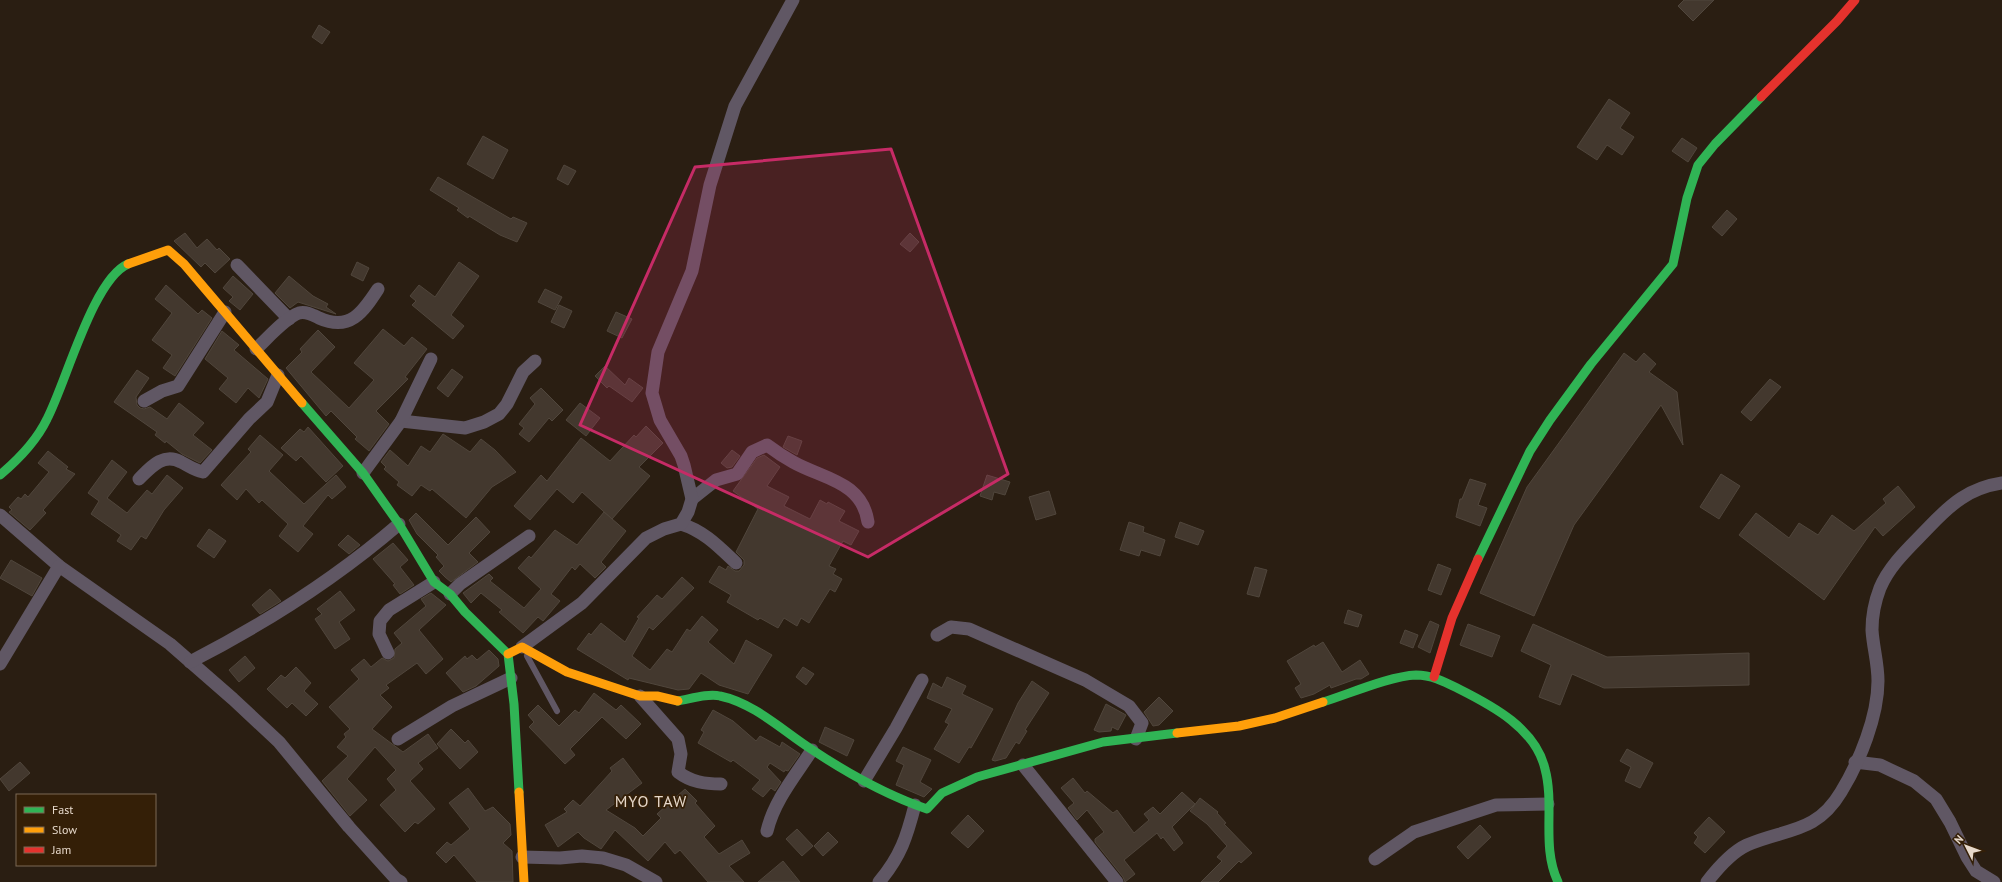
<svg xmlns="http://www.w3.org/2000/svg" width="2002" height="882" font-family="'PT Sans',sans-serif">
  <rect width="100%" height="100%" fill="#2a1e12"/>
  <g fill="#43382e" stroke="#50463c">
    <polygon points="1684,0 1714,0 1693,21 1678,6"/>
    <polygon points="319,25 330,32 322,44 312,37"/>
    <polygon points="1609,99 1630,113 1620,128 1634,137 1622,155 1607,145 1597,160 1577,147"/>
    <polygon points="483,136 508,150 493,179 467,164"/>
    <polygon points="1682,138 1697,148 1688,162 1672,151"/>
    <polygon points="564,165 576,171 568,185 557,179"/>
    <polygon points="438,177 511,219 513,217 527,223 517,242 500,235 469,216 468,218 457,210 459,208 430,190"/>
    <polygon points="1727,210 1737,219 1722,236 1712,227"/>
    <polygon points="185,233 197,248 207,239 217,250 219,248 230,259 215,273 205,263 201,267 174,241"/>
    <polygon points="910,233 919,242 910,252 900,244"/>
    <polygon points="357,262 369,268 363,281 351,275"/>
    <polygon points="459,262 479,276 451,315 464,326 453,339 412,305 416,301 410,296 419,285 435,297"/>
    <polygon points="233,276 253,294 240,310 229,301 233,297 223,288"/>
    <polygon points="289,276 313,296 328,304 326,307 336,314 298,302 290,308 275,293"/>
    <polygon points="166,285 198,314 202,310 212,318 175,376 163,368 172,355 152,340 172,313 155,299"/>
    <polygon points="545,289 562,297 555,310 538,302"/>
    <polygon points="559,305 572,311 564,328 551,322"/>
    <polygon points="616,312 632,319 622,338 607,331"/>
    <polygon points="383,329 404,346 412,337 427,349 405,377 408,379 376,411 389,424 369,451 355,439 357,437 331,411 326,416 286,368 302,352 300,349 318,330 335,347 311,372 349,408 374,380 354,363"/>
    <polygon points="222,331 239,345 234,350 268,379 259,398 248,388 236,403 219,389 228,378 205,359"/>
    <polygon points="1624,353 1636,362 1644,353 1656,364 1649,372 1677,392 1683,445 1661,405 1574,525 1534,616 1480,593 1527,487"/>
    <polygon points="605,366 625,385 629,378 643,388 632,402 609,386 607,388 595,376"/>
    <polygon points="452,369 463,377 448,397 437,388"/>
    <polygon points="137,370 149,378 136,397 137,405 140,408 144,409 150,407 167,419 179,403 204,423 193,435 212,450 200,463 182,454 166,441 165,443 155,435 157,432 114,402"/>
    <polygon points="1770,379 1781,387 1751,421 1741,412"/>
    <polygon points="541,388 563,410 552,421 549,418 529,442 519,434 524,428 519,424 535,404 530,398"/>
    <polygon points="580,403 600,418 586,436 566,420"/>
    <polygon points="646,426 663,443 639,467 650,476 612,519 582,492 573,503 557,489 530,520 514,506 541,475 547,481 581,438 610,461 634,435 636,437"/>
    <polygon points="308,427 343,466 326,482 301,456 296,461 281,448 300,429 304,432"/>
    <polygon points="443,434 470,452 481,439 495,450 516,472 492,487 466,518 432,489 430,491 421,485 412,496 397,485 399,482 384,469 386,467 381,462 390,450 408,466 421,446 430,452"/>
    <polygon points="260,435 283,455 269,471 304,504 336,475 346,487 332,499 328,495 303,526 313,534 298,552 279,536 288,524 262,500 259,503 246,489 237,500 221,485 251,452 248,449"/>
    <polygon points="788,436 802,441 797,455 783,447"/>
    <polygon points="732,450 740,456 732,467 727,468 721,463"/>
    <polygon points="48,451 68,467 66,469 75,474 43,510 46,513 30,530 9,512 12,510 9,507 18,497 21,499 25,494 28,497 49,472 38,463"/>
    <polygon points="764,455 780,467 767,486 789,497 784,506 810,519 820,500 827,504 828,502 845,511 839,521 859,531 851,545 843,541 829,566 836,569 833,574 842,579 835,592 830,589 809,623 801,618 797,626 784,618 778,628 760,618 758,620 727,602 731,595 709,582 719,566 726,570 728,566 735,571 739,571 744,565 744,560 736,552 758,509 733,491 757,458"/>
    <polygon points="112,460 127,472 107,498 127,513 147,490 152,494 167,475 183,488 164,510 146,539 141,536 131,550 117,541 121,535 91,514 99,501 88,493"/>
    <polygon points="1721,474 1740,486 1719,519 1700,507"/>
    <polygon points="987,475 1010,482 1005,495 994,492 992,500 980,496"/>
    <polygon points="1470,479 1486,484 1478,505 1487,508 1480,526 1456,517 1460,499 1462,499"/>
    <polygon points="1898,486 1915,507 1883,536 1875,527 1824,600 1739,535 1756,513 1789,538 1799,523 1818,535 1832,515 1854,531 1886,503 1883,499"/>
    <polygon points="1049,491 1056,514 1036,520 1029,497"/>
    <polygon points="604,512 626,531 601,562 606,567 595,578 580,564 575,570 572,567 551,594 560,601 543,621 538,617 523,633 499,612 502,610 481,593 471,603 463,593 489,574 493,578 490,581 524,608 541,589 518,568 529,556 531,558 555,530 577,545"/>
    <polygon points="416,513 448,545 476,517 490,532 469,553 478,562 451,582 445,577 439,571 444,566 436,557 438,555 417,534 409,520"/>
    <polygon points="1129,522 1144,527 1143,532 1165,540 1160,556 1141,550 1139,556 1120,550"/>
    <polygon points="1180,522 1204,531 1198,545 1175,537"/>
    <polygon points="209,529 226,541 214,558 197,546"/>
    <polygon points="348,535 360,545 349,554 338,545"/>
    <polygon points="393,543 408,560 400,567 414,585 400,594 393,585 395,584 373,559"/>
    <polygon points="11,560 42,578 32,596 0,578"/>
    <polygon points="1438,564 1451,569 1441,595 1428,590"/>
    <polygon points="1255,567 1267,570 1259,597 1247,594"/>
    <polygon points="682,577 694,588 653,630 649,627 632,656 650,670 667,649 672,652 687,629 690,631 702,616 718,630 708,642 734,664 746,640 772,655 748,694 719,685 701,673 689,689 678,690 629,678 628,680 577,649 589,633 591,635 601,623 625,642 639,618 637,617 657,595 662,599"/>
    <polygon points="270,589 281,601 260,614 252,605"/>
    <polygon points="340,591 355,610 339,622 350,639 335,649 315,619 322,614 317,609"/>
    <polygon points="431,593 446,605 419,630 443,659 426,674 417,663 386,685 389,688 380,695 392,707 372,729 403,752 428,734 438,748 418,763 423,769 410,781 435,809 418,824 415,822 405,832 380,805 396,790 387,779 396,770 375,747 347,779 367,800 350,816 322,781 348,756 337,747 346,737 344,734 350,729 329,707 359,679 351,670 364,659 371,667 382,658 388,661 394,658 395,649 402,643 394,633 426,606 421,599"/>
    <polygon points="1348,610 1362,615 1358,627 1344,623"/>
    <polygon points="1430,621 1439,625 1430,653 1418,647"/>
    <polygon points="1468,624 1500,636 1492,657 1460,645"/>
    <polygon points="1533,624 1607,657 1749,653 1749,685 1604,688 1572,674 1560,705 1539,697 1551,665 1521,651"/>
    <polygon points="1405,630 1418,635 1413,648 1400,643"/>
    <polygon points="1323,642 1342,672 1360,660 1369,674 1361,679 1356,679 1331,688 1330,685 1314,694 1301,698 1295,688 1301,684 1287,661 1314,645 1315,647"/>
    <polygon points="489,650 498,659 499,666 476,686 463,692 446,673 465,656 467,659 472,655 477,660"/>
    <polygon points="245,656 255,668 239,682 229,670"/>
    <polygon points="296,667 311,683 304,691 318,704 306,716 292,703 287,708 267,689 281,675 285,678"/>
    <polygon points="803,667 814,674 806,685 796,677"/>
    <polygon points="947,677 966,686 962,694 993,709 971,748 969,747 959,763 934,749 949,724 945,722 952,709 927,698 933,683 942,688"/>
    <polygon points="1032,681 1049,693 1025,730 1027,731 1019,744 1016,742 1006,758 995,761 992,760 1018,703"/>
    <polygon points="594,693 616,710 621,705 641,724 626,739 602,717 570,749 575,755 565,764 529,727 534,722 528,715 538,705 559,726 575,710 579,713"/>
    <polygon points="1159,697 1173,711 1159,725 1153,726 1144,712"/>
    <polygon points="1106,704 1126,715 1118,730 1112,727 1111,731 1099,732 1094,730"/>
    <polygon points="713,710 733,721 756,741 760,736 780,747 782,742 800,754 788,771 785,770 784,772 770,763 767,767 781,782 775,791 771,788 763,797 752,789 760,780 733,760 731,762 698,743 704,732 701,730"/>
    <polygon points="825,727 854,740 847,756 819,742"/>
    <polygon points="451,729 465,743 468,740 478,752 460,769 437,744"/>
    <polygon points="903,747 931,760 920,782 932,789 924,797 896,785 904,765 896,761"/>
    <polygon points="1627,749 1653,763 1640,788 1625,781 1631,767 1620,761"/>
    <polygon points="623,758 642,783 606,810 635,828 643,836 661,818 657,814 685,789 697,801 695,803 715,826 704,837 719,854 742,840 750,853 729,866 744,882 708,882 680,850 675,854 665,842 648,861 615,830 601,849 584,838 578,832 558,847 545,825 567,812 564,809 573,800 580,806 612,771 610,768"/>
    <polygon points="20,762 30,773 9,791 0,779"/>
    <polygon points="1073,778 1085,793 1087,791 1113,813 1117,810 1134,833 1149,820 1144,814 1153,807 1160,814 1182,792 1195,804 1172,827 1183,843 1174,851 1163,837 1161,839 1157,833 1124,860 1135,874 1125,882 1123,877 1095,842 1095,839 1104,832 1087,810 1077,820 1068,808 1074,803 1061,788"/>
    <polygon points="468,788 485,811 493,807 510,824 511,835 503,843 512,851 513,882 477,882 454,855 446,863 436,853 447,842 451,845 470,829 449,803"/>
    <polygon points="1200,798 1218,812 1217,813 1226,823 1224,824 1252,853 1241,863 1239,861 1218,882 1201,882 1222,861 1217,857 1227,846 1207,824 1190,811"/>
    <polygon points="968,815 984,831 968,848 951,833"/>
    <polygon points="1709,817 1725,832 1705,853 1694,843 1698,837 1694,833"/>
    <polygon points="1480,825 1491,837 1468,859 1457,847"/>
    <polygon points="797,829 813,846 802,856 786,839"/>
    <polygon points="828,832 838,842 823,856 814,846"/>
    <polygon points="783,861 800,882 758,882"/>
  </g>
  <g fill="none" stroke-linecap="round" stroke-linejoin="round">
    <polyline stroke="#605764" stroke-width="6" points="527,656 557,711"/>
    <g stroke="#605764" stroke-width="13">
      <polyline points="237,265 289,319"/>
      <path d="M256 349C267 339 285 318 299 313 306 311 313 315 319 318 350 332 363 312 378 289"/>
      <polyline points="144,401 162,391 178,386 225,312"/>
      <polyline points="401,421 465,428 484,422 499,414 507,404 523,372 535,361"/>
      <polyline points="363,473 401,421 431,359"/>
      <path d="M139 479C150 468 163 452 181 462 189 466 194 470 203 472L249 419 267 402 278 375"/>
      <path d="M692 499 716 480 737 474 752 452 767 445C775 451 784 457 793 462 823 479 862 481 868 522"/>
      <polyline points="0,515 59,566 170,644 233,699 279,742 349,827 396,879 401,882"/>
      <path d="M681 524C704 531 719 547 736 563"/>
      <polyline points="450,594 460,584 529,536"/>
      <polyline points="937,635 951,627 969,629 1085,680 1129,706 1142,723 1136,739"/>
      <polyline points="522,647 582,603 646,538 664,529 681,524 688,512 692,499 684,465 681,456 660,420 652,393 658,352 692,271 710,185 735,106 793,0"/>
      <polyline points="388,653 379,634 380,621 389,610 434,582"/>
      <path d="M190 662C266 623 334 580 399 524"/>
      <polyline points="0,664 59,566"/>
      <path d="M640 696 678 739 681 754 678 772C691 782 705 784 721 784"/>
      <polyline points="398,739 452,706 511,678"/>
      <polyline points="1855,762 1880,765 1914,781 1936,799 1950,822 1967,857 1976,871 1994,882"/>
      <polyline points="1023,765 1117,882"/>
      <polyline points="864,781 896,728 922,680"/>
      <path d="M767 831C774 801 795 776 812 750"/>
      <polyline points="522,857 560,858 582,856 603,858 626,865 656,882"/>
      <polyline points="1375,859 1414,832 1496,805 1548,804"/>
      <path d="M879 882C901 856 907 836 915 805"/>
      <path d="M1707 882C1717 869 1732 852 1747 845 1786 828 1816 834 1841 792 1860 761 1878 716 1878 681 1878 663 1873 647 1872 630 1872 616 1875 601 1880 588 1890 564 1911 546 1929 527 1951 504 1969 488 2002 483"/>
    </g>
    <g stroke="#30b455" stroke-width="9">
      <polyline points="302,403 363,473 399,524 434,582 450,594 465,612 508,654 514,704 519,792"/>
      <path d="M0 475C19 459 36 442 47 419 66 383 93 279 128 264"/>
      <polyline points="1478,559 1530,451 1550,420 1591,364 1673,264 1687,198 1698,165 1715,144 1761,97"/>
      <path d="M678 701C690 699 708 693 720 696 754 703 783 731 811 749 847 773 886 795 927 809L942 793 977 777 1103 742 1177 733"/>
      <path d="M1323 702C1349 694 1390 676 1416 675 1432 675 1445 682 1459 689 1493 706 1536 729 1545 769 1555 806 1541 846 1558 882"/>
    </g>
    <g stroke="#ff9f0a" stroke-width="9">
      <polyline points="128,264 168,250 184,264 302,403"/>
      <polyline points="508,654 522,647 567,672 640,696 657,696 678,701"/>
      <polyline points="1177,733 1239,726 1275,718 1323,702"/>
      <polyline points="519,792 524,882"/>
    </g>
    <g stroke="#e5322d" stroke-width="9">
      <polyline points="1761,97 1837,21 1855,0"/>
      <polyline points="1434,677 1452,618 1478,559"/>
    </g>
  </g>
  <path fill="#c62b66" fill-opacity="0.2" stroke="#c62b66" stroke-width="3" stroke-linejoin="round" d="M891 149 1008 474 868 557 580 425 695 167Z"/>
  <g text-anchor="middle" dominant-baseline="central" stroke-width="3.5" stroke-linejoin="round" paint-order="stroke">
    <g font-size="16" letter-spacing="1" fill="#e6d8ca" stroke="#341f07">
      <text x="651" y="801">MYO TAW</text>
    </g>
  </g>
  <rect x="16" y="794" width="140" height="72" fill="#341f07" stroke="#7b6955"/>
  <rect x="24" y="807" width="20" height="6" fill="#30b455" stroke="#7b6955"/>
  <text x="52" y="814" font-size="12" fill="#e6d8ca">Fast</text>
  <rect x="24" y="827" width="20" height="6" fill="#ff9f0a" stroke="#7b6955"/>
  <text x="52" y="834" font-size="12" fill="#e6d8ca">Slow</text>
  <rect x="24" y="847" width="20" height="6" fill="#e5322d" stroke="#7b6955"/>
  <text x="52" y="854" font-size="12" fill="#e6d8ca">Jam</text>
  <g transform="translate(1966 846) rotate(312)" stroke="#341f07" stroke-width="3" paint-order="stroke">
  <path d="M0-3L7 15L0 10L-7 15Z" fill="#e6d8ca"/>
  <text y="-6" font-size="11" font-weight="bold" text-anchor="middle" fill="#e6d8ca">N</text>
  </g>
</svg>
